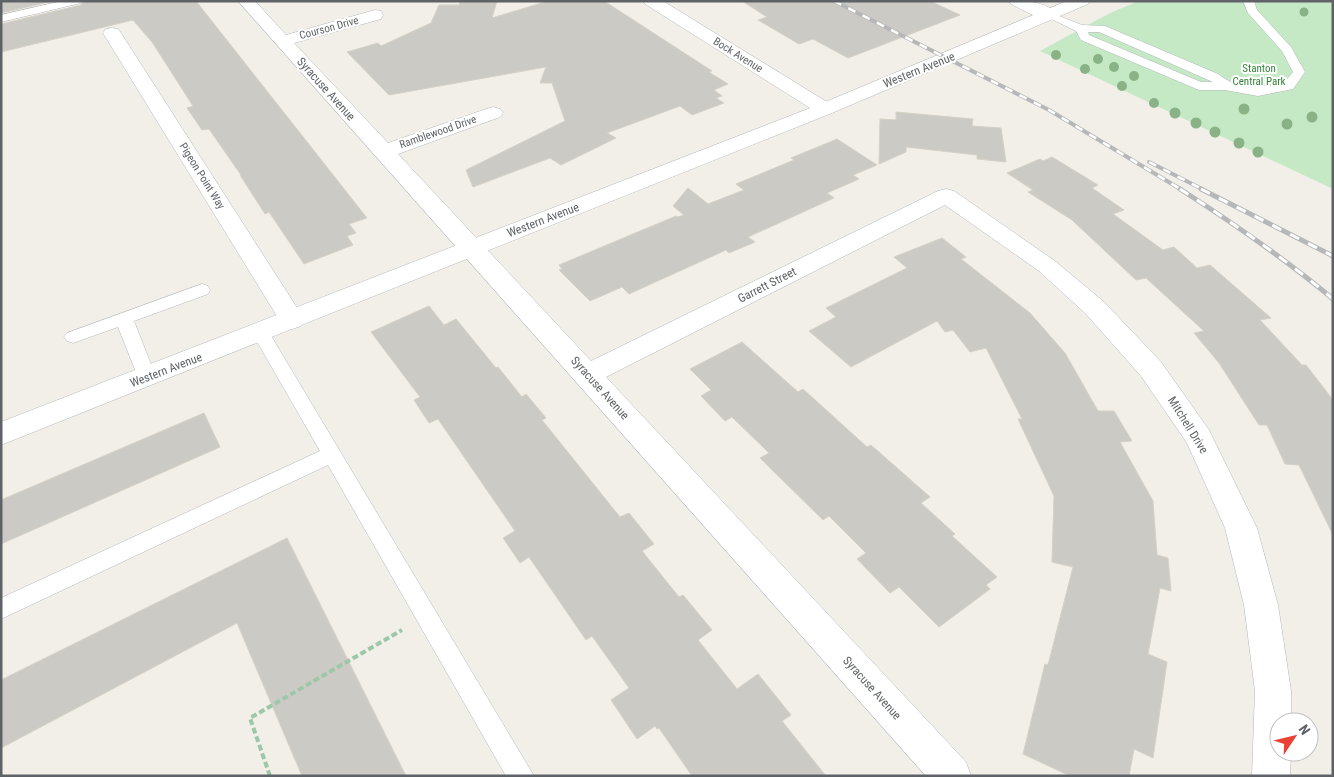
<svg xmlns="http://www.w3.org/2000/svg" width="1334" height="777" font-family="'Roboto Condensed',sans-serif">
  <rect width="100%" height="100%" fill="#f1efe8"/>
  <polygon fill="#c5e8c5" points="1139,1 1333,1 1333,189 1040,51 1110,13"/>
  <g fill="#cccac5" stroke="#d6d1c6">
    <polygon points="1,1 53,1 1,13"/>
    <polygon points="84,1 196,1 367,218 349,224 356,233 347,236 353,245 304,264 269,212 265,214 240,175 241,175 209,129 202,130 187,108 193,106 152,42 133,20 1,52 1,24 81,5"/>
    <polygon points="460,1 497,1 492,18 548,1 604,1 712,71 709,72 728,84 714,90 722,96 716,98 724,103 692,115 680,106 607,133 616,138 561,165 550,158 473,187 466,170 565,121 552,83 540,83 546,67 389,95 347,52 378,43 381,46 431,23 439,5 459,5"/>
    <polygon points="742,1 930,1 960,15 848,58 813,39 799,44 758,20 767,17"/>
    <polygon points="896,112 973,119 972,126 1001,128 1006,162 977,159 977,155 906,147 906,152 879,164 880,119 896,120"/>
    <polygon points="837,139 877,165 853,175 859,179 827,193 834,198 748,237 755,242 729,253 726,250 629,294 622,287 590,301 559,270 562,269 559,265 676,216 678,217 684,215 673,206 688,188 708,204 744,190 736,184 794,160 791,158"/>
    <polygon points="1052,157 1098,185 1092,188 1124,210 1113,214 1163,250 1174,247 1197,268 1210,265 1271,318 1260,320 1302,365 1306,365 1333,400 1333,535 1299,465 1285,464 1267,425 1259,425 1219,363 1194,333 1204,331 1146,278 1136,280 1072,220 1028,192 1033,190 1007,173 1040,159 1043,161"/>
    <polygon points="942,238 966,257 961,259 1030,313 1065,353 1098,411 1114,411 1132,441 1120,442 1153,501 1157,555 1168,558 1171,591 1160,588 1148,654 1167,662 1153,758 1134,749 1129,776 1070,776 1023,754 1045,664 1048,665 1073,567 1052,562 1054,496 1018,419 1022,419 986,348 970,352 953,330 945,332 937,321 851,367 809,331 836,317 826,308 907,268 894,257"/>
    <polygon points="429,306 444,325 456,319 496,368 498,367 522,397 526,394 546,418 542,420 620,517 629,513 654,544 642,551 679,597 683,595 712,630 698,640 737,689 758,674 791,715 782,721 826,776 692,776 659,728 657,729 655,726 637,739 611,700 629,688 592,636 586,640 529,557 520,563 503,538 515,531 438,419 429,423 414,400 420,397 371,332"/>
    <polygon points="742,342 798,392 803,389 867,447 871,445 930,497 921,503 955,534 952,536 997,577 986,585 990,589 939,627 899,587 890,593 857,559 866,553 829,516 823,520 760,458 769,453 732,417 725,421 701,396 711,390 690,369"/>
    <polygon points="204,413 220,447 1,544 1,500"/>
    <polygon points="287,538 406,776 302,776 237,623 1,748 1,680"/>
  </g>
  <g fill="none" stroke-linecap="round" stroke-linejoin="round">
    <defs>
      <g id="service">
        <polygon points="62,1 82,1 81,3 1,22 1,15"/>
        <path d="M1243 1H1254L1257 10 1291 47 1305 72 1293 89 1258 96 1225 90H1199L1081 40 1076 31 1043 15 1049 12 1082 25 1105 26 1218 74C1238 90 1260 88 1284 83L1293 72 1282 51 1248 13ZM1088 32H1099L1213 82H1201L1089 35Z"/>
        <polygon points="202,284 208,286 210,290 208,294 134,321 156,377 154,382 147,384 140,382 118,327 73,343 67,341 64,337 67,333"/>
        <polygon points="261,327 267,329 534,776 506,776 328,465 1,619 1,598 320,451 252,333 255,329"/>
      </g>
      <g id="minor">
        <polygon points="238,1 255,1 286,35 375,10 381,11 383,15 381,19 294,43 388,143 486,109 493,107 500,109 503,113 500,117 398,154 591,361 938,191 946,189 954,191 1055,261 1104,302 1161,362 1209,430 1257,528 1278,605 1291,691 1291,722 1279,722 1279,752 1291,752 1290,776 1252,776 1255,691 1244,605 1225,528 1187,443 1141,376 1086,314 1039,271 945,205 606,377 966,762 971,776 926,776"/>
        <polygon points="643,1 663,1 832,105 835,109 832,113 825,115 818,113 645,4"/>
        <path d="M1009 1C1024 1 1048 1 1057 15L1055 19C1041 22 1024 10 1011 4Z"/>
        <polygon points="112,28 118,29 121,33 301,314 305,320 301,326 292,329 283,326 103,33 106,29"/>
      </g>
      <polygon id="tertiary" points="1067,1 1090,1 1088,4 832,113 1,445 1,422 818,105"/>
    </defs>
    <use href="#service" stroke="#b5b8bc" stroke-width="1"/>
    <use href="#minor" stroke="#b5b8bc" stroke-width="1"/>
    <use href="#tertiary" stroke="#b5b8bc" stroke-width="1"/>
    <polyline stroke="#9cc7a9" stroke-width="4" stroke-dasharray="6 3" stroke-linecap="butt" points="270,776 250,718 402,630"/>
    <use href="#service" fill="#fff" fill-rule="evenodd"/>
    <use href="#minor" fill="#fff" fill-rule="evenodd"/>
    <use href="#tertiary" fill="#fff" fill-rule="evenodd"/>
    <defs>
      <g id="rail-far1">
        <polyline points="834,1 1049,110 1182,190"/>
        <polyline points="1149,162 1204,190"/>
      </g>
      <g id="rail">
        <path d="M1180 189C1233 223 1284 258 1333 299"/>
        <polyline points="1201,189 1333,256"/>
      </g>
    </defs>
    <use href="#rail-far1" stroke="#b6b7b8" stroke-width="4"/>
    <use href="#rail" stroke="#b6b7b8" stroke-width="5"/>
    <use href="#rail-far1" stroke="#fff" stroke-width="2.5" stroke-dasharray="8" stroke-linecap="butt"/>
    <use href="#rail" stroke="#fff" stroke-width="3" stroke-dasharray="10" stroke-linecap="butt"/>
  </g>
  <g fill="#89b387">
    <circle cx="1304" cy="12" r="4.5"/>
    <circle cx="1056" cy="55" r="5"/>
    <circle cx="1098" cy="59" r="5"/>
    <circle cx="1114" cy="67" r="5"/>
    <circle cx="1085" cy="69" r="5"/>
    <circle cx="1134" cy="76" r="5"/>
    <circle cx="1122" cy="86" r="5"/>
    <circle cx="1154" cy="103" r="5"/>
    <circle cx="1244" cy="109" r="5.5"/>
    <circle cx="1175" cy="113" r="5.5"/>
    <circle cx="1312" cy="117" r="5.5"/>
    <circle cx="1196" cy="123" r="5.5"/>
    <circle cx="1287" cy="124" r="5.5"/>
    <circle cx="1215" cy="132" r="5.5"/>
    <circle cx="1239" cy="143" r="5.5"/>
    <circle cx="1258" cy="152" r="5.5"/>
  </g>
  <g text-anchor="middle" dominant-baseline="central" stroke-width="4" stroke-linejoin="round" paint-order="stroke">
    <g font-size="11" fill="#5f6368" stroke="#fff">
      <text transform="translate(329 28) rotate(-15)">Courson Drive</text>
      <text transform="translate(738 55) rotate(32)">Bock Avenue</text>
      <text transform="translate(438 132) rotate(-19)">Ramblewood Drive</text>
      <text transform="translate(202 176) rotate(58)">Pigeon Point Way</text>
    </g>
    <g font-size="11" fill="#348238" stroke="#fff">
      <text x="1259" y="68">Stanton<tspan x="1259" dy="13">Central Park</tspan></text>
    </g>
    <g font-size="12" fill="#5f6368" stroke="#fff">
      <text transform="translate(919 70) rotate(-22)">Western Avenue</text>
      <text transform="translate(326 89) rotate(48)">Syracuse Avenue</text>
      <text transform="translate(543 220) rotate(-21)">Western Avenue</text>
      <text transform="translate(767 285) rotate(-27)">Garrett Street</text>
      <text transform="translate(166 370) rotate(-21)">Western Avenue</text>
      <text transform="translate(600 388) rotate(48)">Syracuse Avenue</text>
      <text transform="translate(1188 425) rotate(58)">Mitchell Drive</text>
      <text transform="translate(872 688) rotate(48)">Syracuse Avenue</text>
    </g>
  </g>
  <rect width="1334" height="777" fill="none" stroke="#5f6368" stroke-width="5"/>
  <g transform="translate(1294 737) rotate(55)"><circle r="24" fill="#ffffff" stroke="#bfc1c3"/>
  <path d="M0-4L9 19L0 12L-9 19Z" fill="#ea4335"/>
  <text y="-8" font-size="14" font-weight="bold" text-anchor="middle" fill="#5f6368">N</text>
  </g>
</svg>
